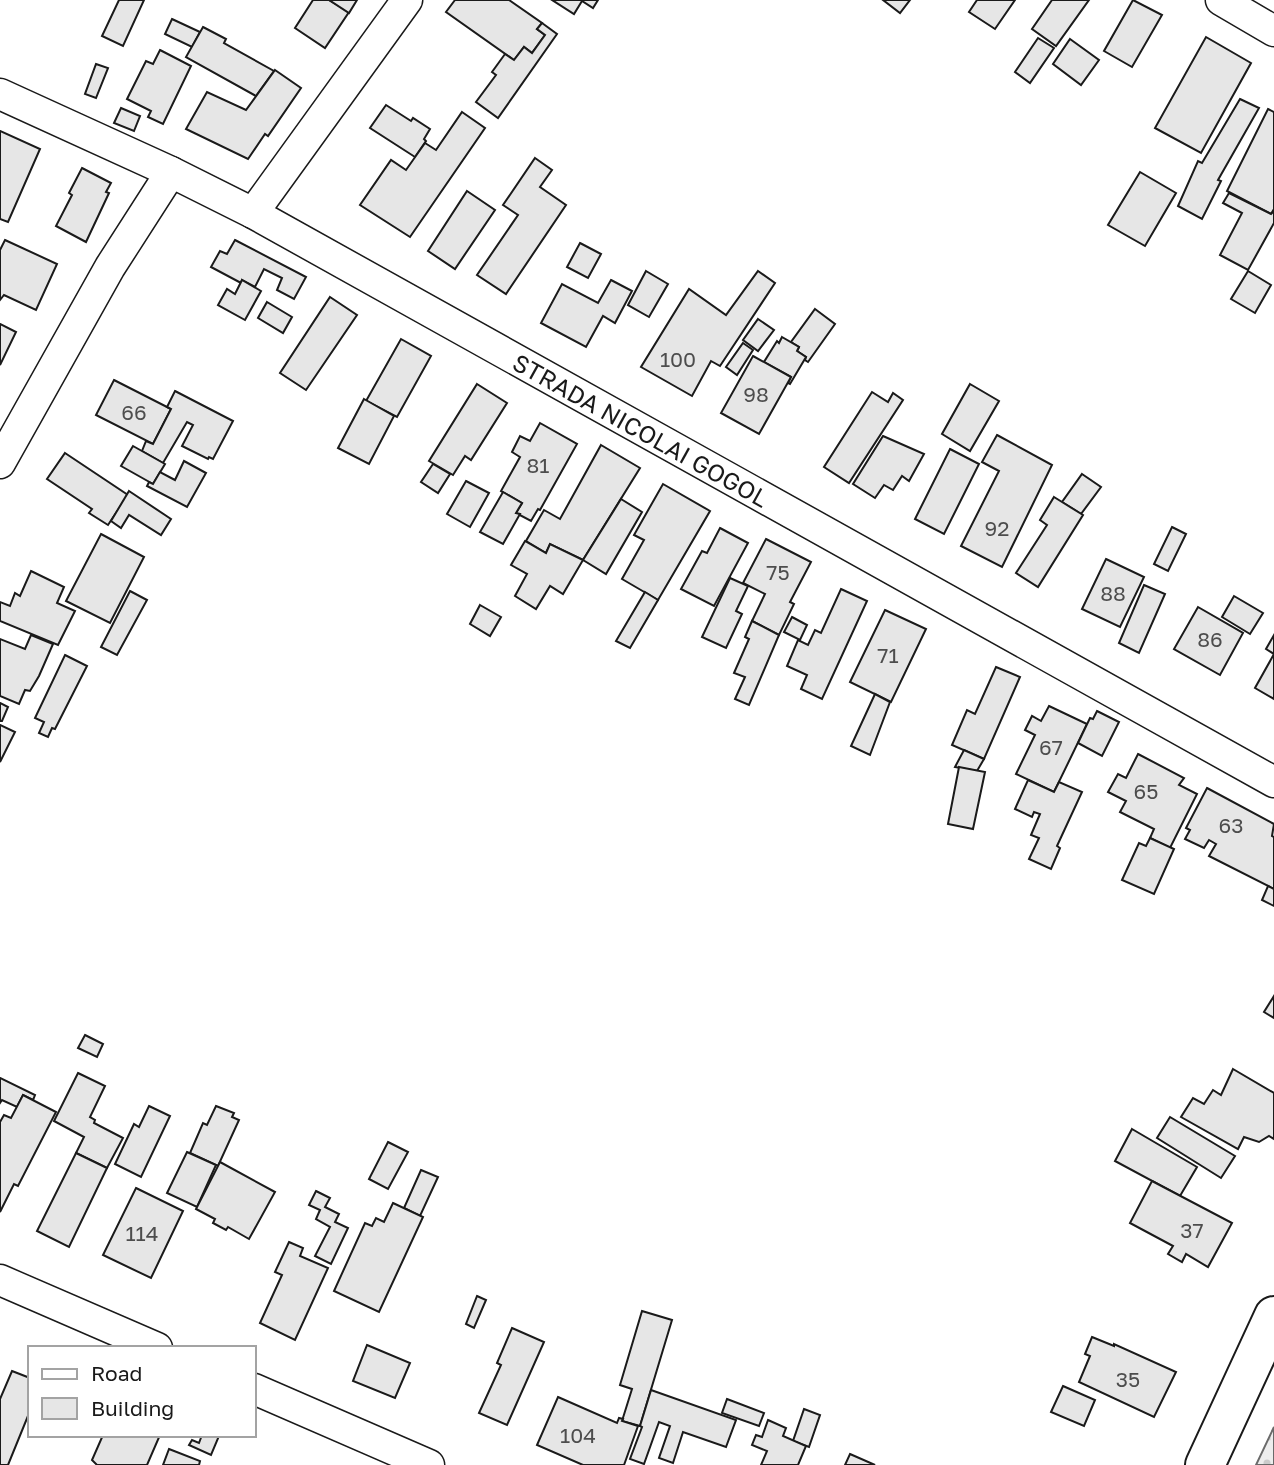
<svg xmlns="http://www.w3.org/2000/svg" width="1274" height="1465" font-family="'Golos Text',sans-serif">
  <defs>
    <pattern id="cemetery-stones" width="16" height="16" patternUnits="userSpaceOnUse" patternTransform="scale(1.75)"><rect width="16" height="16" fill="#ededed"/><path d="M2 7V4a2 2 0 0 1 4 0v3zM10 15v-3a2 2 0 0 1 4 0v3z" fill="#cbcbcb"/></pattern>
  </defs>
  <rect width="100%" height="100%" fill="#fff"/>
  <polygon fill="url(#cemetery-stones)" stroke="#6a6a6a" stroke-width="2" points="1274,1427 1274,1465 1256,1465"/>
  <g fill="#e6e6e6" stroke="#1a1a1a" stroke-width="2">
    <polygon points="119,0 144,0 123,46 102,36"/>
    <polygon points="313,0 329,0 349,12 325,48 295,28"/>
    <polygon points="329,0 357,0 349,13"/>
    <polygon points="455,0 509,0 542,23 537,29 545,35 532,53 524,47 514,60 446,12"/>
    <polygon points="552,0 598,0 593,8 582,1 574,14"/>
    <polygon points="883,0 910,0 900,13"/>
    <polygon points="977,0 1015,0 995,29 969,12"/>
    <polygon points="1052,0 1089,0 1056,46 1032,29"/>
    <polygon points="1133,0 1162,15 1132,67 1104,51"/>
    <polygon points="172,19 200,32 192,47 165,34"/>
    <polygon points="542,23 557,34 498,118 476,102 496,75 492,72 505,54 514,60 524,47 532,53 545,35 537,29"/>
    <polygon points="203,27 226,39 224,43 274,71 256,96 186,57"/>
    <polygon points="1206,37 1251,63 1201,153 1155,128"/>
    <polygon points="1038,38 1054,48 1030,83 1015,72"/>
    <polygon points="1070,39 1099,60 1081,85 1053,64"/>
    <polygon points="160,50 191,66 163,124 148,117 151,111 127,99 146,61 153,64"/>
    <polygon points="96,64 108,68 96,98 85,94"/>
    <polygon points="275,70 301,88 268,136 265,134 248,159 186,129 207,92 246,110"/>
    <polygon points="1240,99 1259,108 1218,180 1221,181 1202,219 1178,206 1198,161 1202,163"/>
    <polygon points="386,105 411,121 413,118 430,129 424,139 426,141 415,157 370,128"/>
    <polygon points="121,108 140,116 134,131 114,123"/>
    <polygon points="1268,109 1274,112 1274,209 1271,214 1227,191"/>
    <polygon points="462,112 485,128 410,237 360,205 391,160 406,170 425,143 436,150"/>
    <polygon points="0,131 40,149 8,222 0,219"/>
    <polygon points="535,158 552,170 540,187 566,205 506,294 477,275 518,215 503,205"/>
    <polygon points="82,168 111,183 106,192 109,193 86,242 56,226 72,195 69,193"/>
    <polygon points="1140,172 1176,193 1145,246 1108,225"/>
    <polygon points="467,191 495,210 455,269 428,251"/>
    <polygon points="1229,193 1271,214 1274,211 1274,223 1248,270 1220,255 1242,213 1223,203"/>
    <polygon points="5,240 57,264 36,310 4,295 0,300 0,250"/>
    <polygon points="235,240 306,277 294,299 277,290 282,278 264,269 255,287 242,280 241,283 211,267 220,251 227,254"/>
    <polygon points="580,243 601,254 588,278 567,267"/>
    <polygon points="646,271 668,284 649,317 628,305"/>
    <polygon points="758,271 775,283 720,366 711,361 692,396 641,367 689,289 726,315"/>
    <polygon points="1248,271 1271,285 1255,313 1231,299"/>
    <polygon points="242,280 261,291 245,320 218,305 227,289 235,294"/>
    <polygon points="611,280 632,291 615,323 603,316 586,347 541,323 562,284 598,303"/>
    <polygon points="330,297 357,315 306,390 280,373"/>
    <polygon points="267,302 292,317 283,333 258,318"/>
    <polygon points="815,309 835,324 808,362 805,360 806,357 797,351 799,347 791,342"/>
    <polygon points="758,319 774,330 758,351 743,340"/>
    <polygon points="0,324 16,332 0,365"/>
    <polygon points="782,337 799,347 797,351 806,357 790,384 788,383 791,377 764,362 777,341 779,343"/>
    <polygon points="401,339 431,356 397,417 366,401"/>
    <polygon points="743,343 753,350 737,375 726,367"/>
    <polygon points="753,356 791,377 759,434 721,413"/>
    <polygon points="114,380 171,409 153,444 96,415"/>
    <polygon points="477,384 507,403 471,460 465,456 453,475 429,461"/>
    <polygon points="970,384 999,401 970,451 942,434"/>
    <polygon points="175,391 233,421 213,459 209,457 208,459 182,446 193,425 187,422 163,463 142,451 146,441 153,444 171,409 167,407"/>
    <polygon points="872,392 888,402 893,393 903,400 849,483 824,467"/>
    <polygon points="364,399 394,416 369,464 338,448"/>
    <polygon points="540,423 577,444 540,510 538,509 531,521 516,513 522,503 501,491 520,457 512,452 520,436 530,441"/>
    <polygon points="997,435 1052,465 1002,567 961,546 999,471 982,462"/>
    <polygon points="883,436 924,454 909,481 902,476 893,490 884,485 875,498 853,484"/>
    <polygon points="601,445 640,468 583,560 550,544 546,553 526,541 544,510 560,519"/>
    <polygon points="133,446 165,464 153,484 121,466"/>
    <polygon points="950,449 979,464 944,534 915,519"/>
    <polygon points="65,453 128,495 108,525 89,513 92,509 47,479"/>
    <polygon points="184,461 206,473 187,507 147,486 149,482 153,484 160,472 175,480"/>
    <polygon points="433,464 450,474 438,493 421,482"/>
    <polygon points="1082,474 1101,487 1081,514 1062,502"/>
    <polygon points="466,481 489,493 470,527 447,514"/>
    <polygon points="663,484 710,511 658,600 622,579 644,540 634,535"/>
    <polygon points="129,491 171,519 161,535 129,515 121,528 111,521"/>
    <polygon points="503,492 522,503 516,513 520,514 503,544 480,532"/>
    <polygon points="1054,497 1083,515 1038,587 1016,573 1047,525 1040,520"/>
    <polygon points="621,499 642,512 606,574 583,560"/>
    <polygon points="1172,527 1186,534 1168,571 1154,564"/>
    <polygon points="720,528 748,543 714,606 681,589 702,551 707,553"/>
    <polygon points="101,534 144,557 110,623 66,601"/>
    <polygon points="766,539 811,562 790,602 794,604 779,635 752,621 765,594 743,583"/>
    <polygon points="525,541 546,553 550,544 583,560 563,594 550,586 536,609 515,596 527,574 511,565"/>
    <polygon points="1106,559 1144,577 1120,627 1082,609"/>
    <polygon points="31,571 64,587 57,603 75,611 58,645 0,621 0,602 10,606 15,593 20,596"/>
    <polygon points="730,578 748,586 736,611 742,614 726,648 702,637"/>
    <polygon points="1144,585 1165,594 1139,653 1119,643"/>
    <polygon points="841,589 867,601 822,699 801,689 807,675 787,666 798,640 808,645 815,630 821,633"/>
    <polygon points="130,591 147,600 117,655 101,647"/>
    <polygon points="645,592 658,600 630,648 616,641"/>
    <polygon points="1234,596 1263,613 1250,634 1222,617"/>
    <polygon points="480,605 501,617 490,636 470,624"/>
    <polygon points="1198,607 1243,633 1220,675 1174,649"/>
    <polygon points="885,610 926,629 891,702 850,682"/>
    <polygon points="792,617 807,625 800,640 784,632"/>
    <polygon points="752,621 779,635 749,705 735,699 745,677 734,673 749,639 745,637"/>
    <polygon points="31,635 53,644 39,676 30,691 25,690 19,704 0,696 0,639 25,649"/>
    <polygon points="1274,635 1274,654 1266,649"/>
    <polygon points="1274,654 1274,699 1255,688"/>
    <polygon points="65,655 87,666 55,729 52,728 48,737 39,733 44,722 35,718"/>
    <polygon points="996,667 1020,677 984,759 952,745 967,710 975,714"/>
    <polygon points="875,694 890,702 870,755 851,746"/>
    <polygon points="0,703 8,707 2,721 0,721"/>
    <polygon points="1049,706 1087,724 1054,792 1016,774 1035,735 1025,730 1032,716 1041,721"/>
    <polygon points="1097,711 1119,722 1102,756 1078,743 1090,718 1093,719"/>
    <polygon points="0,725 15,732 0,762"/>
    <polygon points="964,750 984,759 977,771 955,767"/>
    <polygon points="1138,754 1184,778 1179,785 1197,794 1170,848 1150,838 1154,829 1120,812 1126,801 1108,792 1118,774 1126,778"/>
    <polygon points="959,767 985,772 973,829 948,824"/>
    <polygon points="1028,780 1054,792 1059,782 1082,792 1057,846 1060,848 1051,869 1029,859 1039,838 1031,835 1040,814 1034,812 1032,817 1015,809"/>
    <polygon points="1207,788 1274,824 1272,836 1274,837 1274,889 1209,856 1216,844 1209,840 1204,848 1185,839 1190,830 1186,828"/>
    <polygon points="1150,838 1174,849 1154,894 1122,880 1139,843 1146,846"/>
    <polygon points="1268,886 1274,889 1274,906 1262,900"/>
    <polygon points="1274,996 1274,1018 1264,1012"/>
    <polygon points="85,1035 103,1044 97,1057 78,1048"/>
    <polygon points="1233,1069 1274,1093 1274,1139 1269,1136 1259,1142 1244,1137 1238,1149 1181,1117 1193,1098 1204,1104 1213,1090 1221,1095"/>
    <polygon points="78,1073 105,1086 90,1117 95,1120 94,1123 123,1138 107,1168 76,1153 84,1137 54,1121"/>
    <polygon points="0,1078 35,1095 33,1100 23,1095 17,1107 2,1100 0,1103"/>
    <polygon points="23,1095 56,1112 18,1186 14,1184 0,1212 0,1122 4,1115 11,1118"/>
    <polygon points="149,1106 170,1116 141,1177 115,1164 134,1124 139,1127"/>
    <polygon points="216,1106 234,1113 232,1117 239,1120 218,1166 190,1153 203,1123 207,1125"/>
    <polygon points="1170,1117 1235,1156 1221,1178 1157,1138"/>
    <polygon points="1132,1129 1197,1167 1180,1196 1115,1161"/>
    <polygon points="388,1142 408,1152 388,1189 369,1179"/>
    <polygon points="187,1152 216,1165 197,1207 167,1193"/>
    <polygon points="76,1153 107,1168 69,1247 37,1231"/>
    <polygon points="220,1162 275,1192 249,1239 228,1227 226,1230 213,1223 215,1219 196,1209"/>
    <polygon points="421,1170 438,1177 420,1216 404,1208"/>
    <polygon points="1152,1181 1232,1223 1208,1267 1186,1254 1182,1262 1168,1254 1173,1246 1130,1223"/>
    <polygon points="136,1188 183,1211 151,1278 103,1255"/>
    <polygon points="316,1191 330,1198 325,1207 339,1214 335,1222 348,1228 331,1264 315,1256 330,1227 316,1219 320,1210 309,1205"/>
    <polygon points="393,1203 423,1217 379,1312 334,1291 365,1223 372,1226 376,1218 384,1222"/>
    <polygon points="289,1242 303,1248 300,1256 328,1268 295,1340 260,1323 282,1275 275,1272"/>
    <polygon points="477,1296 486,1300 474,1328 466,1324"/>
    <polygon points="642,1311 672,1320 640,1426 622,1421 632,1389 620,1385"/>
    <polygon points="512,1328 544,1342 507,1425 479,1413 501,1365 497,1363"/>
    <polygon points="1092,1337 1114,1346 1114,1344 1176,1372 1154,1417 1079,1382 1090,1356 1085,1354"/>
    <polygon points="367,1345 410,1363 395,1398 353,1381"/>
    <polygon points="12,1371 30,1378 30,1411 8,1465 0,1465 0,1399"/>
    <polygon points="1063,1386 1095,1400 1084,1426 1051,1412"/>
    <polygon points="651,1390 736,1420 726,1447 683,1432 673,1463 659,1458 670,1426 659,1422 644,1464 630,1459 642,1427 640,1426"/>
    <polygon points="558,1397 617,1423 619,1418 623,1419 622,1421 638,1426 624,1465 583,1465 537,1445"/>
    <polygon points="727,1399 764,1413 759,1426 722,1413"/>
    <polygon points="804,1409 820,1415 809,1447 793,1441"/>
    <polygon points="768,1420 786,1428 783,1436 806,1446 798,1465 761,1465 767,1451 752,1445 756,1435 762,1437"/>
    <polygon points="103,1435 160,1435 147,1465 97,1465 92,1460"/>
    <polygon points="202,1435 219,1436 211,1455 189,1445 192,1440 199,1443"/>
    <polygon points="169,1449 200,1461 199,1465 163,1465"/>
    <polygon points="850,1454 875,1465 845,1465"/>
  </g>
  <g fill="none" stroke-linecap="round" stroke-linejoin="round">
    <defs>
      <g id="street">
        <polyline points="1221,0 1274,31"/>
        <path id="s1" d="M0 94 171 172 253 213 1274 782"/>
        <polyline points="253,213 407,0"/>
        <polyline points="0,463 110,267 171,172"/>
        <polyline points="0,1280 157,1348"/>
        <polyline points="254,1389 429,1465"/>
      </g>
      <polyline id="secondary" points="1205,1465 1274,1316"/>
    </defs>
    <use href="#street" stroke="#1a1a1a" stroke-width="33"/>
    <use href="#secondary" stroke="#1a1a1a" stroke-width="42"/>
    <use href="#street" stroke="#fff" stroke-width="30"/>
    <use href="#secondary" stroke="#fff" stroke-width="38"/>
  </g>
  <g text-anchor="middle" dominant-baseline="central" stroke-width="5" stroke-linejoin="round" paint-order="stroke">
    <g font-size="21" fill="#4d4d4d">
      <text x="678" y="359">100</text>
      <text x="756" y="394">98</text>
      <text x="134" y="412">66</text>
      <text x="538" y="465">81</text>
      <text x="997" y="528">92</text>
      <text x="778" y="572">75</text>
      <text x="1113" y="593">88</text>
      <text x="1210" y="639">86</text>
      <text x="888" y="655">71</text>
      <text x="1051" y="747">67</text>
      <text x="1146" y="791">65</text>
      <text x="1231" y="825">63</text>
      <text x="1192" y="1230">37</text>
      <text x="142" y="1233">114</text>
      <text x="1128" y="1379">35</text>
      <text x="578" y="1435">104</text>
    </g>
    <g font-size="24" fill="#1a1a1a" stroke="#fff">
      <text stroke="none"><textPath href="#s1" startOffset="724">STRADA NICOLAI GOGOL</textPath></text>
    </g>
  </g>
  <rect x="28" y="1346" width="228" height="91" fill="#ffffff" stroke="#a3a3a3" stroke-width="2"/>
  <rect x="42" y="1369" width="35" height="10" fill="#ffffff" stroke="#a3a3a3" stroke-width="2"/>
  <text x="91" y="1381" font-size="21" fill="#1a1a1a">Road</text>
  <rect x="42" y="1398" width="35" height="21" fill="#e6e6e6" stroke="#a3a3a3" stroke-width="2"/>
  <text x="91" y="1416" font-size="21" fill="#1a1a1a">Building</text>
</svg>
